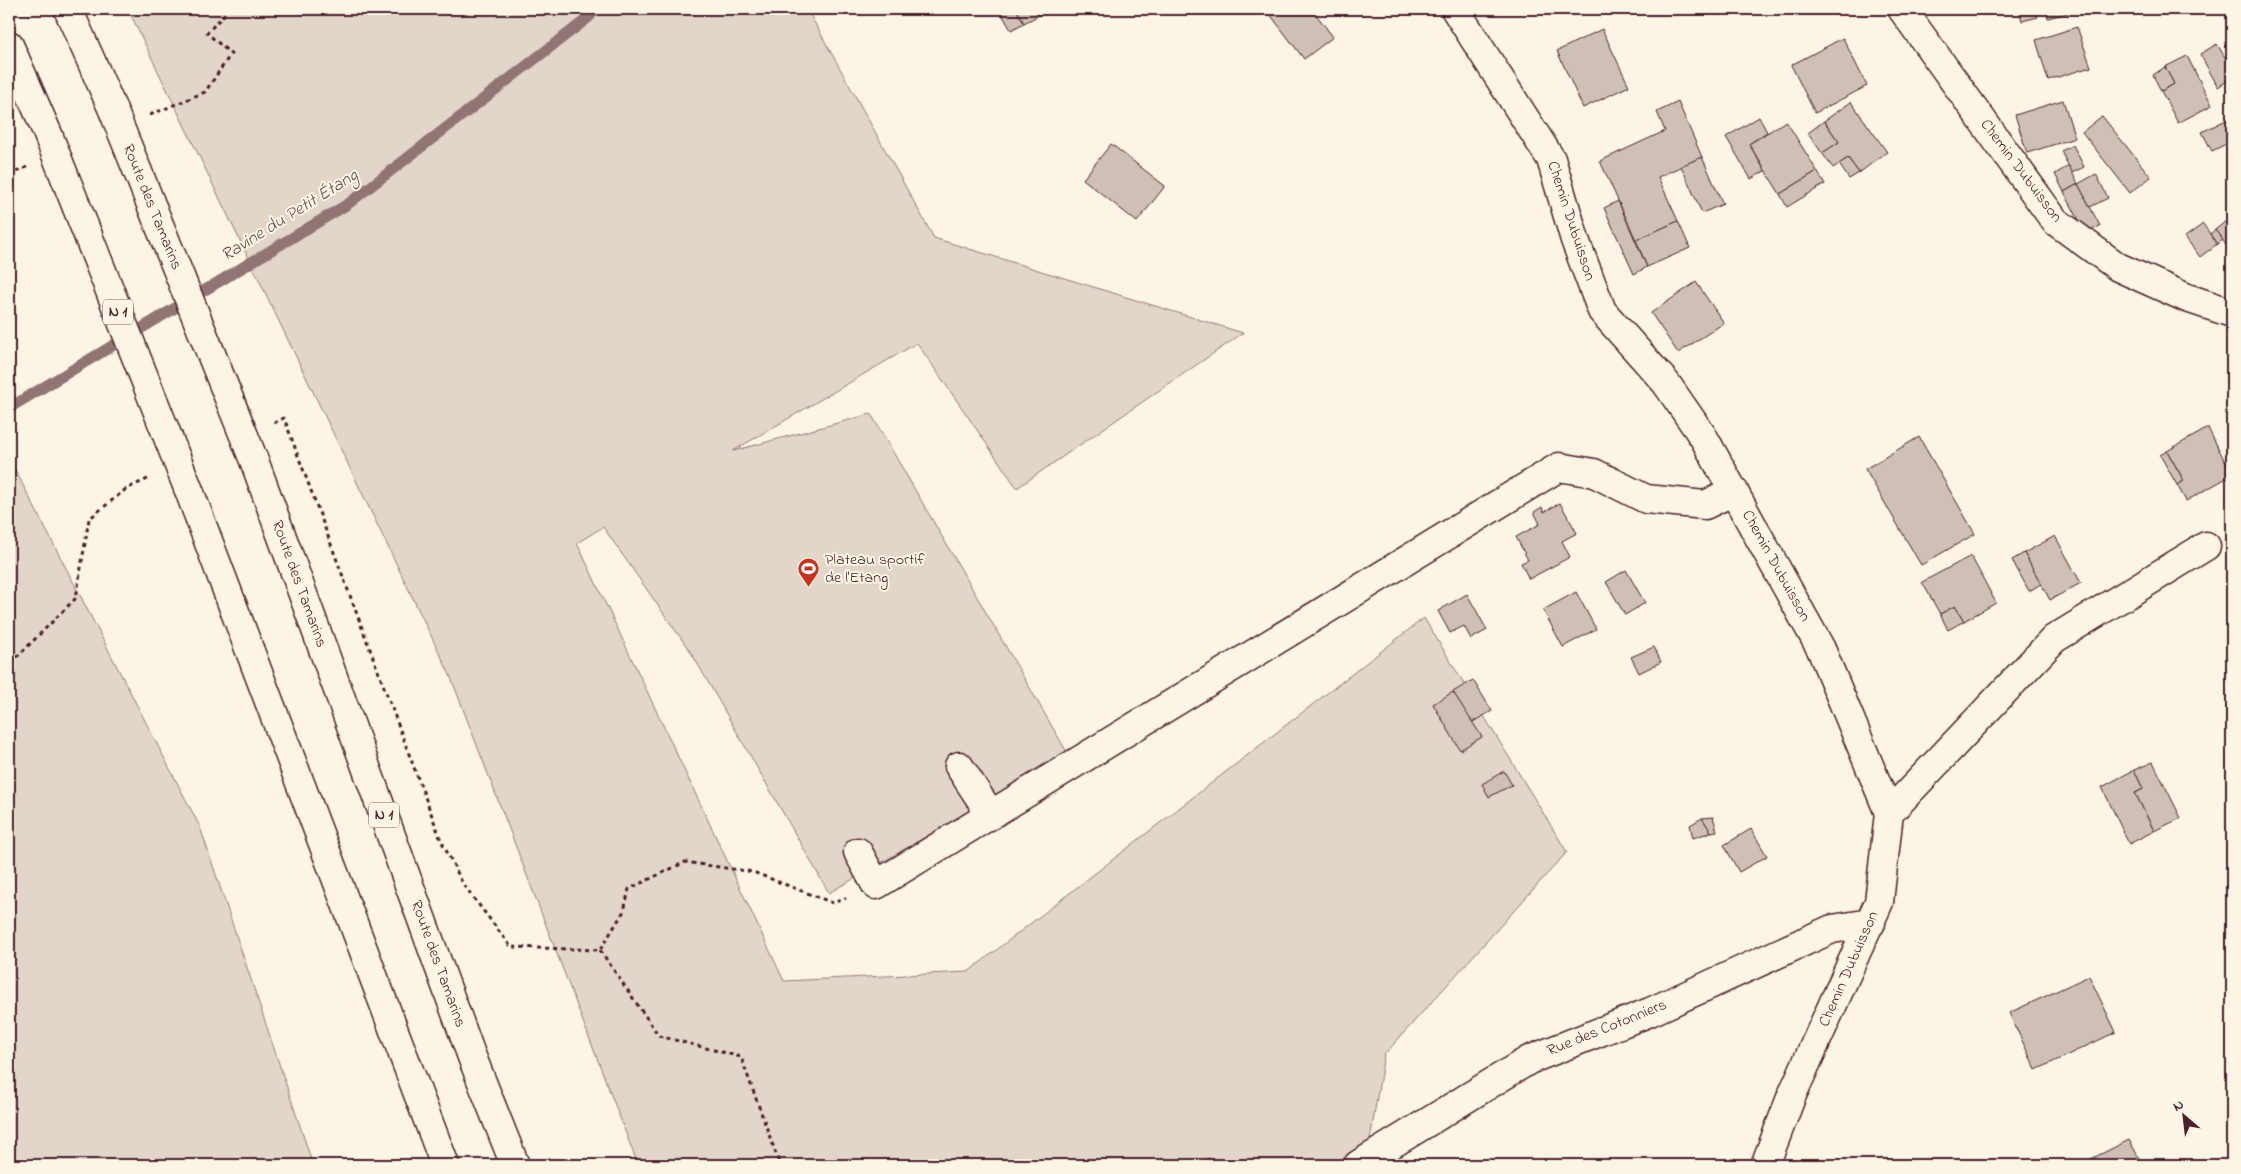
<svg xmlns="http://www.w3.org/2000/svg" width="2241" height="1174" font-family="'Indie Flower',sans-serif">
  <rect width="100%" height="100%" fill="#fcf5e5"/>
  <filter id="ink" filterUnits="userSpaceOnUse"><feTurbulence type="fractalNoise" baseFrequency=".02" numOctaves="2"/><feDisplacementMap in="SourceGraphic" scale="10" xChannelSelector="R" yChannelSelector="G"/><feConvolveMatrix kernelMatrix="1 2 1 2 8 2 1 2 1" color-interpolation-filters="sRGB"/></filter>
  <g filter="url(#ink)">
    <g fill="#e2d5ca" stroke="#967a7a">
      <polygon points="128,9 807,9 934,238 1243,333 1017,488 917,343 733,451 871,414 1068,754 829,893 692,654 603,527 577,543 784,981 968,972 1424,618 1567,852 1384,1055 1366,1165 638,1165 450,675"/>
      <polygon points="9,458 200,827 313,1165 9,1165"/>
    </g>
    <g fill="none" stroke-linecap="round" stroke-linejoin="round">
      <polyline stroke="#917474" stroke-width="11" points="9,408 348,204 588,18 596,9"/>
    </g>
    <g fill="#cfc0b7" stroke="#4a1f2b">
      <polygon points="999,9 1016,9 1024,23 1011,30"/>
      <polygon points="1016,9 1051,9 1024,23"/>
      <polygon points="1266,9 1312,9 1333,37 1304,59"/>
      <polygon points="2019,9 2035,9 2038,17 2022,21"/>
      <polygon points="2046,9 2084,9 2048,18"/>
      <polygon points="2077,27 2091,67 2048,80 2036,40"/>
      <polygon points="1602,29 1629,86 1583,108 1557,51"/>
      <polygon points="1843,38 1867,86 1815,113 1791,65"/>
      <polygon points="2217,44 2232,69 2232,78 2218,87 2200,54"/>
      <polygon points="2187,56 2212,105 2178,123 2161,91 2174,84 2165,67"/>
      <polygon points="2165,67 2174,84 2161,91 2153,75"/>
      <polygon points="2063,100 2075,138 2027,153 2015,115"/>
      <polygon points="1678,102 1702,157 1658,177 1678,221 1636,240 1600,161 1665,131 1657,112"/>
      <polygon points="1851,102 1887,152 1859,173 1848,158 1833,168 1822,153 1839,142 1824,121"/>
      <polygon points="2102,116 2151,177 2130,193 2082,132"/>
      <polygon points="1759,117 1767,132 1749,144 1765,171 1751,179 1726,137"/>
      <polygon points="2232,117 2232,141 2212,151 2202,132"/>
      <polygon points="1786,121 1817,171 1780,194 1749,144"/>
      <polygon points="1824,121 1839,142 1822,153 1808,133"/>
      <polygon points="1111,144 1165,186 1137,222 1083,179"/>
      <polygon points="2073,145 2084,167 2072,173 2061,151"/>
      <polygon points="1702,157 1723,204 1702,213 1681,166"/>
      <polygon points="1848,158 1859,173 1849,179 1839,164"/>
      <polygon points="2069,166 2078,184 2064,192 2055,174"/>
      <polygon points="1817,171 1825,184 1787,207 1780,194"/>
      <polygon points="2096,174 2108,198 2090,207 2078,184"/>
      <polygon points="2078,184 2100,226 2086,233 2064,192"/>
      <polygon points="1618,201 1647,267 1634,274 1604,208"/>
      <polygon points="2232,216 2232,253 2215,230"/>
      <polygon points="1678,221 1690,248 1647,267 1636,240"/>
      <polygon points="2203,224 2217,244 2200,257 2185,237"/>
      <polygon points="2215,230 2223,240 2217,244 2210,234"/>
      <polygon points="1696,282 1724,323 1678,353 1651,313"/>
      <polygon points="2208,428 2232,475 2186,501 2177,485 2184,481 2167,451"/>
      <polygon points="1919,437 1975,534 1921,565 1865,469"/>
      <polygon points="2167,451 2184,481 2177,485 2160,455"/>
      <polygon points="1560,503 1577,533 1562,541 1570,557 1529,579 1521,563 1528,560 1516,537 1540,524 1534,512 1542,507 1544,512"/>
      <polygon points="2055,536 2081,583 2050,600 2024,553"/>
      <polygon points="2024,553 2041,584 2029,591 2012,560"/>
      <polygon points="1971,556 1996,603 1964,621 1955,606 1940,614 1922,582"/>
      <polygon points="1626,570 1645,603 1625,615 1606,582"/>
      <polygon points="1576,592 1596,629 1563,647 1543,610"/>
      <polygon points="1467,594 1487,630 1471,639 1464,626 1450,633 1438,611"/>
      <polygon points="1955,606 1964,621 1948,630 1940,614"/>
      <polygon points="1654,647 1661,662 1639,673 1631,657"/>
      <polygon points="1473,680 1492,711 1471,723 1453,692"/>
      <polygon points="1453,692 1482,737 1460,750 1433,704"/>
      <polygon points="2153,762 2181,818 2154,831 2135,793 2143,789 2134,770"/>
      <polygon points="2134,770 2143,789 2135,793 2154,831 2129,844 2102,787"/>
      <polygon points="1504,771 1512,785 1489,797 1482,784"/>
      <polygon points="1713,817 1717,831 1711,832 1702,818"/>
      <polygon points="1702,818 1711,832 1693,838 1690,825"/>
      <polygon points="1751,829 1767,856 1739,872 1724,845"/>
      <polygon points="2089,976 2116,1032 2036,1070 2009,1013"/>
      <polygon points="2129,1140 2143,1165 2079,1165"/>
      <polygon points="1209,1158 1212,1165 1195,1165"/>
    </g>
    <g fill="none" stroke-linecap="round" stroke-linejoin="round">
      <defs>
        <g id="minor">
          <polyline points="959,766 991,815"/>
          <polyline points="1889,813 2054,639 2206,546"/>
          <polyline points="858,852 876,885 1559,467 1594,473 1646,499 1705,505 1734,491"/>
          <polyline points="1358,1165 1529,1060 1650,1012 1832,929 1871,923"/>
        </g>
        <g id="major">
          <polyline points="1455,9 1551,159 1575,240 1602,311 1666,383 1704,438 1821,649 1889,813 1879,902 1792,1095 1765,1165"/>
          <polyline points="1902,9 2055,221 2118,267 2187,298 2232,313"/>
        </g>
        <g id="highway">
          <polyline points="68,9 113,110"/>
          <polyline points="9,45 47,132"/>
          <polyline points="255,463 472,1057 515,1165"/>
          <polyline points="190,493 445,1165"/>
        </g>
      </defs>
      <use href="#minor" stroke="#4a1f2b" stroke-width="31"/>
      <use href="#major" stroke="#4a1f2b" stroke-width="31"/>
      <use href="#highway" stroke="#4a1f2b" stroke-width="31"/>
      <g stroke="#4a1f2b" stroke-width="3" stroke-dasharray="4 4" stroke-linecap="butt">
        <polyline points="150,115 205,92 231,54 207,33 229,9"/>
        <polyline points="9,175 27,167"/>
        <polyline points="274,423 284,418 441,840 463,884 511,947 600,950 624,911 629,889 685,862 753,872 833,903 846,898"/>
        <polyline points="9,661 19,655 76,598 89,519 126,489 150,478"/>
        <polyline points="600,950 659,1036 741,1057 780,1165"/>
      </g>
      <use href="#minor" stroke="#fcf5e5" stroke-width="28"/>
      <use href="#major" stroke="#fcf5e5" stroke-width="28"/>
      <use href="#highway" stroke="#fcf5e5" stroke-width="28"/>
      <defs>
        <g id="highway-bridge">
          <polyline points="113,110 255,463"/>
          <polyline points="47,132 190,493"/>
        </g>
      </defs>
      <use href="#highway-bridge" stroke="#4a1f2b" stroke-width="31" stroke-linecap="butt"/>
      <use href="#highway-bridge" stroke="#fcf5e5" stroke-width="28"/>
    </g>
  </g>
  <defs>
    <symbol id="stadium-pin" viewBox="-11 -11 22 30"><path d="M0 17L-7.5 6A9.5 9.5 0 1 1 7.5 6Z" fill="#c8321e" stroke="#fcf5e5"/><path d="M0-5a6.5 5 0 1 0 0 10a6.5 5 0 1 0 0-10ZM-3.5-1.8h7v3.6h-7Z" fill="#fff"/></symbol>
  </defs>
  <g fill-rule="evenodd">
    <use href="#stadium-pin" x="796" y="556" width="25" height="34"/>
  </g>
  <g text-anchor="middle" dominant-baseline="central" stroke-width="4" stroke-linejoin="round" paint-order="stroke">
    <g fill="#fcf5e5" stroke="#7f5f63" stroke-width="1">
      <rect x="103" y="299.5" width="30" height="25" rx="4"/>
      <rect x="369" y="802.5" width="30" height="25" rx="4"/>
    </g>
    <g font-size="15" font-weight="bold" fill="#4a1f2b">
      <text x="118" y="312">N 1</text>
      <text x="384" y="815">N 1</text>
    </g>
    <g font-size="16" fill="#4a1f2b" stroke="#fcf5e5">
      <text transform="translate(2021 171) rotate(53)">Chemin Dubuisson</text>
      <text transform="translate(152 207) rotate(68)">Route des Tamarins</text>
      <text transform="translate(1571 221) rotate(72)">Chemin Dubuisson</text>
      <text transform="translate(1776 566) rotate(61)">Chemin Dubuisson</text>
      <text transform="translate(299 584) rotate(70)">Route des Tamarins</text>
      <text transform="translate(438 964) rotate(70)">Route des Tamarins</text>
      <text transform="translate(1849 969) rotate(-66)">Chemin Dubuisson</text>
      <text transform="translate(1607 1028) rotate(-22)">Rue des Cotonniers</text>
    </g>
    <g font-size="16" fill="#4a1f2b" stroke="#fcf5e5" text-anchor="start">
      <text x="825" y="560">Plateau sportif<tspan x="825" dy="18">de l'Etang</tspan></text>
    </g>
    <g font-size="18" font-style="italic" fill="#6d4950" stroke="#fcf5e5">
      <text transform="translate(290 216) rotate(-32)">Ravine du Petit Étang</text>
    </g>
  </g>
  <rect width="2241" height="1174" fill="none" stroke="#fcf5e5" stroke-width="30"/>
  <rect x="15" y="15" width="2211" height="1144" fill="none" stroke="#4a1f2b" stroke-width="2" filter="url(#ink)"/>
  <g transform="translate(2184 1116) rotate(332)" stroke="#fcf5e5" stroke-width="4" paint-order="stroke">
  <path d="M0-4L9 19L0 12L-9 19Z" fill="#4a1f2b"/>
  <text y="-8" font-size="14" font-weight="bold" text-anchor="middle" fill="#4a1f2b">N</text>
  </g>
</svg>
